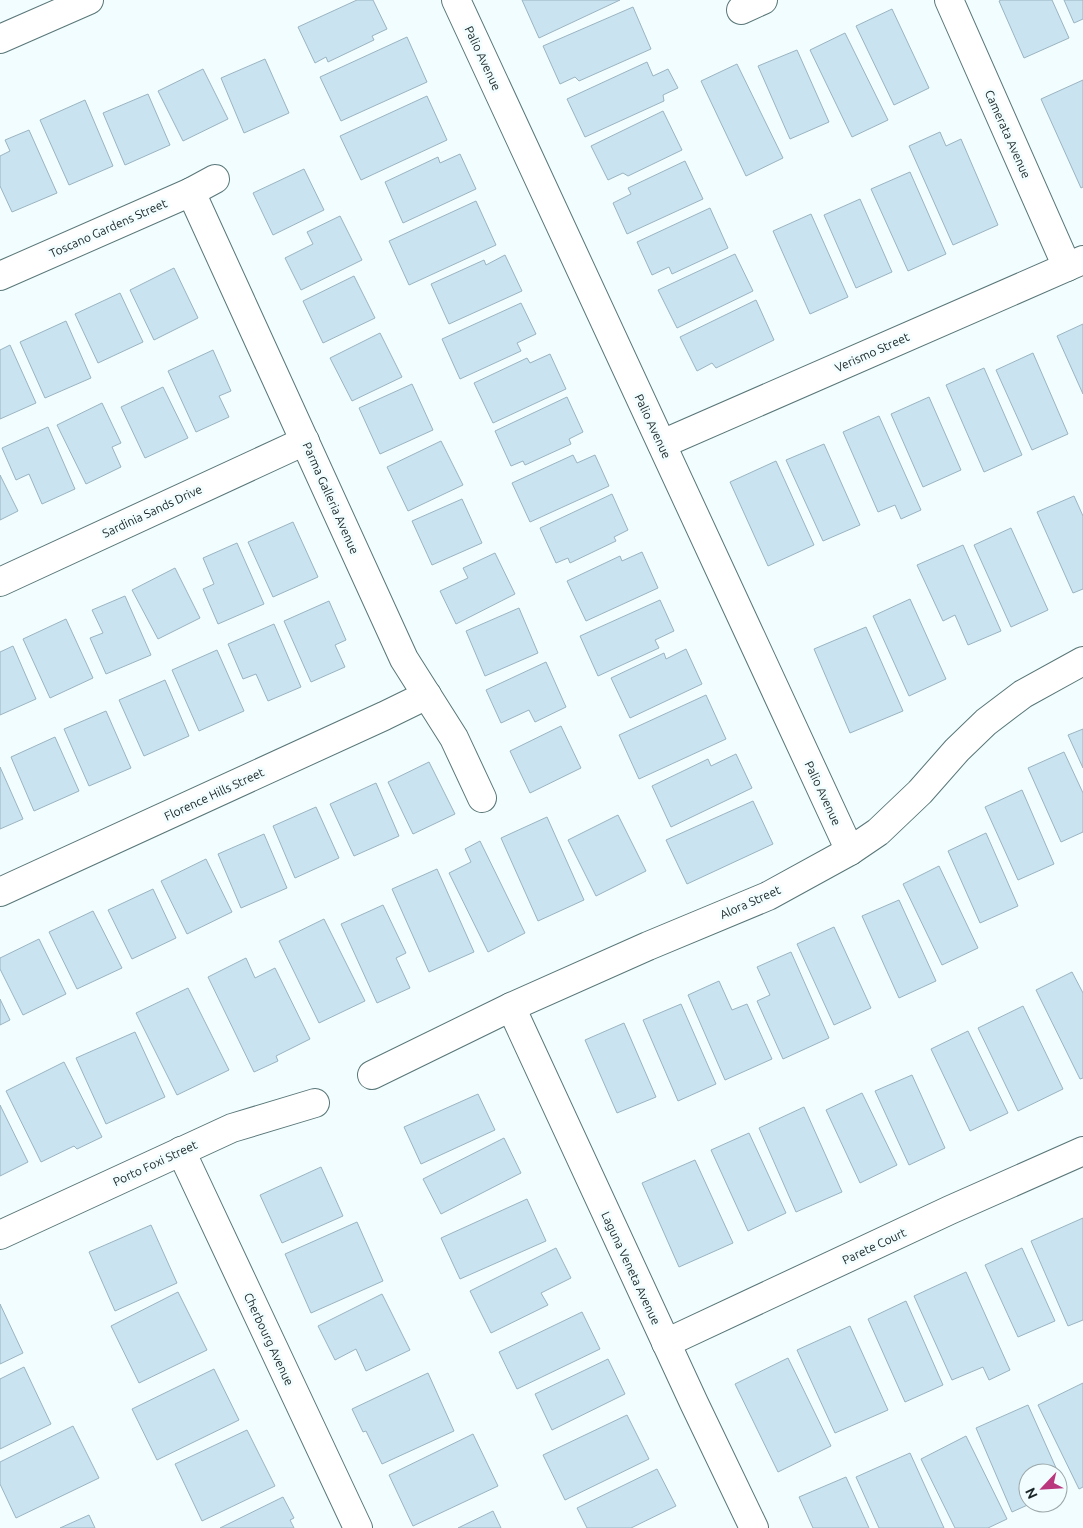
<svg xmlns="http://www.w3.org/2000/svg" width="1083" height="1528" font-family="Ubuntu,sans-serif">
  <rect width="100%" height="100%" fill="#f1fdfe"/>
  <g fill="#c9e3f1" stroke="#9bb4c2">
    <polygon points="357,0 373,0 387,29 372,36 374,40 328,62 326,57 315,63 298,27"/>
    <polygon points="522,0 620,0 539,38"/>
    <polygon points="1001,0 1052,0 1069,38 1024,58 999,1"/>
    <polygon points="1064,0 1083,0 1083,19 1074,23"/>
    <polygon points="633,7 651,49 579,81 575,77 560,84 543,46"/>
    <polygon points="892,9 929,88 894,105 856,26"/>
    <polygon points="845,33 888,120 852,137 810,50"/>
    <polygon points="407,37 427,82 341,121 320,77"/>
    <polygon points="797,50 829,122 790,139 758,66"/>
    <polygon points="265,59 289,113 244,133 221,78"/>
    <polygon points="647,62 653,76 668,69 678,88 663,95 664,101 585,137 567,99"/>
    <polygon points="737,64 783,158 746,176 701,81"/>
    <polygon points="203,69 228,119 183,141 158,91"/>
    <polygon points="1083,80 1083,187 1081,188 1041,99"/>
    <polygon points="148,94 170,145 125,165 103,113"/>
    <polygon points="427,96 447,140 361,180 340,136"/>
    <polygon points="85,100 113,166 69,185 40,120"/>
    <polygon points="663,111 682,150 628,176 623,173 608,180 591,146"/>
    <polygon points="29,130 57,193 12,212 0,186 0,156 10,151 5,140"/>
    <polygon points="940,132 946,146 961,139 998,225 953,245 909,146"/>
    <polygon points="460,154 476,189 403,223 385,182 438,157 440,163"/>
    <polygon points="685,161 703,199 627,234 613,203 631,194 628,188"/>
    <polygon points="304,169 324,210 273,235 253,193"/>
    <polygon points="910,172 946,254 908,271 871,189"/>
    <polygon points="860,199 892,272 856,288 824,215"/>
    <polygon points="476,201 496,245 409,285 389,241"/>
    <polygon points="710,208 728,248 672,274 669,267 652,275 637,242"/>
    <polygon points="811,214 848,297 810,314 773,231"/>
    <polygon points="340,216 362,260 301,290 285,258 313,244 307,232"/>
    <polygon points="735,254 753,291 677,328 658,290"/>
    <polygon points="505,255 522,291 449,324 431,284 484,260 486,265"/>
    <polygon points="174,268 198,318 154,340 130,290"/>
    <polygon points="354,276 375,318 323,343 303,301"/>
    <polygon points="120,293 143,342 98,363 75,314"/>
    <polygon points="756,300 774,340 716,368 712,363 697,371 680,337"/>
    <polygon points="521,303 536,334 517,343 521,351 460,379 442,339"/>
    <polygon points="66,321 91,378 45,398 20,342"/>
    <polygon points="1083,324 1083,394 1057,336"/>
    <polygon points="380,333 402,377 352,401 330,358"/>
    <polygon points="10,345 36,403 0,419 0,350"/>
    <polygon points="213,350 231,391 219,396 229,417 196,432 168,371"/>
    <polygon points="1033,353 1068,434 1032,450 996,370"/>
    <polygon points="550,354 566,389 493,423 474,383 527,358 530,363"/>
    <polygon points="984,368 1022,455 984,472 946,385"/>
    <polygon points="412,384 433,430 380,454 359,408"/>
    <polygon points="163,387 188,438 145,458 121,407"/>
    <polygon points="567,397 583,432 569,439 571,444 525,465 523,461 511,466 495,431"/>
    <polygon points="929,397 961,470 923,487 891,414"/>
    <polygon points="102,403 121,443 112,447 121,467 86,484 57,425"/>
    <polygon points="879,416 921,510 901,519 895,505 878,512 843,432"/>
    <polygon points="48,427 75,489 42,504 29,474 16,480 2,448"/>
    <polygon points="441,441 463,485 408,511 387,467"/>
    <polygon points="824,444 860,525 823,541 786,460"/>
    <polygon points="573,455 577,463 595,455 609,486 530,522 512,483"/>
    <polygon points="776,461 814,545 768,566 730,482"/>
    <polygon points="0,475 18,511 0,520"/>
    <polygon points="612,494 628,530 614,537 616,541 570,563 568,558 556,563 540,528"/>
    <polygon points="1074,496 1083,516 1083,589 1073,593 1037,512"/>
    <polygon points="462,499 482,543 432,565 412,521"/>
    <polygon points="293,522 318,577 273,597 248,542"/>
    <polygon points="1011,528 1048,610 1011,627 974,545"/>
    <polygon points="237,543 264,604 218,624 203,589 214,584 203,558"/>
    <polygon points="963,545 1001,631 968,645 955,615 943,621 917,565"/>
    <polygon points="642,552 658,588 586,621 567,581 620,556 622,561"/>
    <polygon points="495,553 515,594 456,624 440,591 468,578 463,568"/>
    <polygon points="175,568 200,618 158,639 132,590"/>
    <polygon points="125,596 151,655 106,674 90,638 103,633 92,610"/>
    <polygon points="910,599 946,679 909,696 873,616"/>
    <polygon points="660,600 674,631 655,640 659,648 598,676 580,636"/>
    <polygon points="329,601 346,640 335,645 345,667 311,682 284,621"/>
    <polygon points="519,608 538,653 485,676 466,631"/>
    <polygon points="66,619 93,678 50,698 23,639"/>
    <polygon points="274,624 301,687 268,701 256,674 243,679 228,644"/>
    <polygon points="866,627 903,711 850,733 814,649"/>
    <polygon points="13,646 36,699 0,715 0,652"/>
    <polygon points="686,649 702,684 630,718 611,678 664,653 666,659"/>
    <polygon points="217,650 244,711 199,731 172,670"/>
    <polygon points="546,662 566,707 535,722 529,710 501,723 486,690"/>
    <polygon points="165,680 189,736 144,756 119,700"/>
    <polygon points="706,695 726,739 639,779 619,735"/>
    <polygon points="106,711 131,768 89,786 64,729"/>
    <polygon points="561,726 581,768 530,793 510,751"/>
    <polygon points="1083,729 1083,768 1068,735"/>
    <polygon points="55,737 79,791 34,811 11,757"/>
    <polygon points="1064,752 1083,793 1083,832 1061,842 1028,768"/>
    <polygon points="736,754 752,788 671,827 652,786 708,759 711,766"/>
    <polygon points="429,762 455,814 413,834 388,782"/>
    <polygon points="0,767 23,819 0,829"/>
    <polygon points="376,783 399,836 354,856 330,804"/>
    <polygon points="1022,790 1054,864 1018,880 985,807"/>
    <polygon points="753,801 773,844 687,884 666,840"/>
    <polygon points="316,807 339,858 295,878 273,826"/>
    <polygon points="618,815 646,871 596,896 568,840"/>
    <polygon points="547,817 584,900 538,921 501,838"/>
    <polygon points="986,833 1018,906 980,923 948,851"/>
    <polygon points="264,834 287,888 241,908 218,854"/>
    <polygon points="480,841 525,933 488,952 449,873 471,862 465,849"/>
    <polygon points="206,859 232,912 187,934 161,881"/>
    <polygon points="939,866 978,948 942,965 903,884"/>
    <polygon points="437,869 474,952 429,972 392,889"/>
    <polygon points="153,889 176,938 132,959 108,910"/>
    <polygon points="899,900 936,981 899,998 862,916"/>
    <polygon points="383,905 406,953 396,958 410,988 377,1003 341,924"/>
    <polygon points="93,911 122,968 77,989 49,932"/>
    <polygon points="324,919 365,1001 319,1023 279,941"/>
    <polygon points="834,927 871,1008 834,1025 797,944"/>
    <polygon points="39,939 66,994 23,1015 0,969 0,958"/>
    <polygon points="791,952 829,1038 783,1059 757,1001 770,995 757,967"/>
    <polygon points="246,958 255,978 275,968 310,1039 276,1056 278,1061 254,1072 208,977"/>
    <polygon points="1072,972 1083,993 1083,1078 1080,1079 1036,990"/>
    <polygon points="719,981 732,1010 747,1004 772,1059 725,1080 688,995"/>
    <polygon points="188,988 229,1070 177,1095 136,1013"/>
    <polygon points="0,999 10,1020 0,1025"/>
    <polygon points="681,1004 716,1084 678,1101 643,1020"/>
    <polygon points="1023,1006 1063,1089 1018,1111 978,1028"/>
    <polygon points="624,1023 656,1097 617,1113 585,1040"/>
    <polygon points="968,1031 1008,1113 970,1131 931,1049"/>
    <polygon points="135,1032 165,1097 106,1124 76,1058"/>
    <polygon points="64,1062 102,1137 77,1149 74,1146 41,1162 6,1091"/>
    <polygon points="912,1075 945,1148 909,1165 875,1091"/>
    <polygon points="862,1093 897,1165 860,1183 826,1110"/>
    <polygon points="478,1094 495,1130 421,1164 404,1127"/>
    <polygon points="0,1105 28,1162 0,1176"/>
    <polygon points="804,1107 842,1192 796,1212 759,1128"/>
    <polygon points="749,1133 786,1213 748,1231 711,1150"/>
    <polygon points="504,1138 521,1173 441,1214 423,1179"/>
    <polygon points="695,1160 733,1243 679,1267 642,1183"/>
    <polygon points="321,1167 343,1216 282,1243 260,1195"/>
    <polygon points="527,1199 546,1241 460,1279 441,1238"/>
    <polygon points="1083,1218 1083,1320 1068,1326 1031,1241"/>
    <polygon points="357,1222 383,1281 311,1313 285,1254"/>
    <polygon points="151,1225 177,1283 115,1311 89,1252"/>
    <polygon points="556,1248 571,1278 541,1293 548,1305 491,1333 470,1291"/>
    <polygon points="1022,1248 1055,1321 1018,1337 985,1265"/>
    <polygon points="966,1272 1010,1370 989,1380 983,1367 952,1380 914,1296"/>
    <polygon points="178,1292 207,1350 139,1383 111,1326"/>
    <polygon points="382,1294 410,1350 366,1371 356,1349 335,1360 318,1326"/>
    <polygon points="906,1301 943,1385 905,1402 868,1319"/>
    <polygon points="0,1304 23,1353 0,1364"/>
    <polygon points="582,1312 600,1349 517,1389 499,1352"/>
    <polygon points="850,1326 888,1410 835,1433 797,1350"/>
    <polygon points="788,1358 831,1446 778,1472 735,1384"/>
    <polygon points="608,1359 625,1394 552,1430 535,1394"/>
    <polygon points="24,1367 51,1424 0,1449 0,1379"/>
    <polygon points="214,1369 239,1420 157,1460 132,1409"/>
    <polygon points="428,1373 454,1431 382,1464 366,1431 363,1432 352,1409"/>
    <polygon points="1083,1383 1083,1487 1079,1489 1038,1405"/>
    <polygon points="1028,1405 1065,1488 1058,1492 1058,1473 1028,1473 1028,1503 1032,1503 1012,1512 976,1428"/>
    <polygon points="627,1415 649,1459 565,1500 543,1455"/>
    <polygon points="73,1426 99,1478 16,1518 0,1484 0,1462"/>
    <polygon points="247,1430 275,1486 202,1521 175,1464"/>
    <polygon points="473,1434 498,1486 413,1526 389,1475"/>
    <polygon points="966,1436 1007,1519 988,1528 955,1528 921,1459"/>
    <polygon points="910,1453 944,1528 879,1528 856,1477"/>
    <polygon points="657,1469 676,1506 631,1528 587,1528 577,1508"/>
    <polygon points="846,1477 869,1528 813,1528 799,1497"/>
    <polygon points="283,1497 294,1518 290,1520 294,1528 220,1528"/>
    <polygon points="493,1511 501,1528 458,1528"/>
    <polygon points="89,1515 95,1528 60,1528"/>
  </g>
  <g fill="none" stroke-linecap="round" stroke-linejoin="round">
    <defs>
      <g id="minor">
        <polyline points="456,0 850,851"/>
        <polyline points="949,0 1067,267"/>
        <polyline points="741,10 763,0"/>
        <polyline points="0,39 89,0"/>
        <polyline points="191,192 404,659 454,738 482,798"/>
        <polyline points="0,276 191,192 215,179"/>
        <polyline points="662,444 1083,260"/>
        <polyline points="0,582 305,441"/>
        <polyline points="0,892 384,716 427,695"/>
        <polyline points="511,1007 694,1403 754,1528"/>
        <polyline points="372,1075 511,1007 648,946 768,896 850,851 878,832 920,792 957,750 986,722 1023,694 1083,661"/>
        <polyline points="181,1151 358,1528"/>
        <polyline points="0,1235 232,1128 315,1103"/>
        <polyline points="666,1343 950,1210 1083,1151"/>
      </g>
    </defs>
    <use href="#minor" stroke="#597678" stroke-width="30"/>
    <use href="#minor" stroke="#fff" stroke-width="28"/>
  </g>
  <g text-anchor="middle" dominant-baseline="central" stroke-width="5" stroke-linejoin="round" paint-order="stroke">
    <g font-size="12" fill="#192526" stroke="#f1fdfe">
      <text transform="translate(483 58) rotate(65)">Palio Avenue</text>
      <text transform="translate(1008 134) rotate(66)">Camerata Avenue</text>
      <text transform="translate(108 228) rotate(-24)">Toscano Gardens Street</text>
      <text transform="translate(872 352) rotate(-24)">Verismo Street</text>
      <text transform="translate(653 426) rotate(65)">Palio Avenue</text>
      <text transform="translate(331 498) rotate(66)">Parma Galleria Avenue</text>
      <text transform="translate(152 511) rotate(-25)">Sardinia Sands Drive</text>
      <text transform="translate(823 793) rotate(65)">Palio Avenue</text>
      <text transform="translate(214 794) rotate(-25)">Florence Hills Street</text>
      <text transform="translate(750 902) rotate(-24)">Alora Street</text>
      <text transform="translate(155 1163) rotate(-25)">Porto Foxi Street</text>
      <text transform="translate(874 1246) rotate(-25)">Parete Court</text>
      <text transform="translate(631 1268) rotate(65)">Laguna Veneta Avenue</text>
      <text transform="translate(269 1339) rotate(65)">Cherbourg Avenue</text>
    </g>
  </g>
  <g transform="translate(1043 1488) rotate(245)"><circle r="24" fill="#f1fdfe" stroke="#9ba7a8"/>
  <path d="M0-4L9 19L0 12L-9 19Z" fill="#bb377d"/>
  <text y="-8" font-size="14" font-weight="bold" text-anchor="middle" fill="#192526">N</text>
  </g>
</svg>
